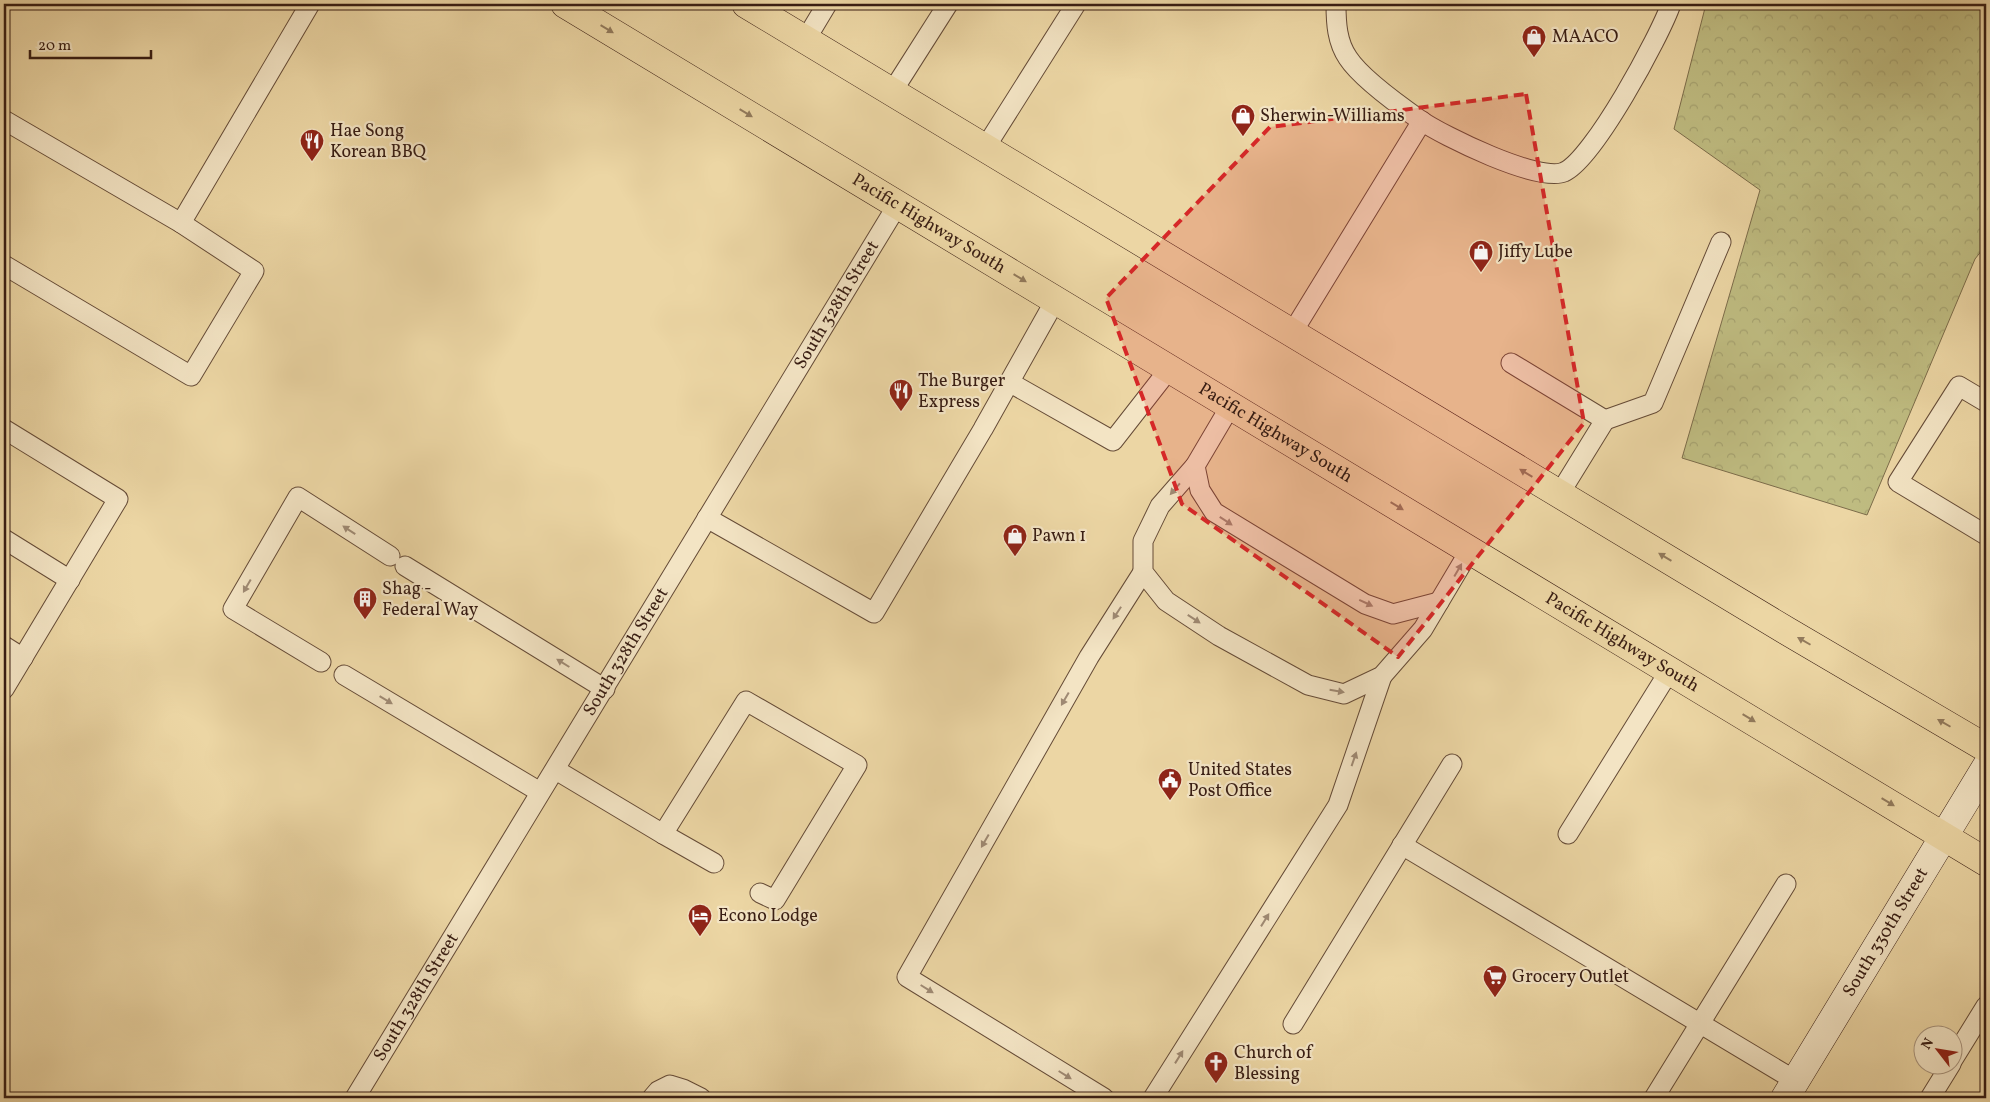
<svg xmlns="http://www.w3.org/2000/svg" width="1990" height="1102" font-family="Vollkorn,serif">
  <defs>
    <pattern id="forest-crowns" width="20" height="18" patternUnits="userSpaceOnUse" patternTransform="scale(1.25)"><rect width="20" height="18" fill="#bfbc81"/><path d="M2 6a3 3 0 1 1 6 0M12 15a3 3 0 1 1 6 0" fill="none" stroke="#a5a16f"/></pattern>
  </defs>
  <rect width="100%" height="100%" fill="#ecd6a4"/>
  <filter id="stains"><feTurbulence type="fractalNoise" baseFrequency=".004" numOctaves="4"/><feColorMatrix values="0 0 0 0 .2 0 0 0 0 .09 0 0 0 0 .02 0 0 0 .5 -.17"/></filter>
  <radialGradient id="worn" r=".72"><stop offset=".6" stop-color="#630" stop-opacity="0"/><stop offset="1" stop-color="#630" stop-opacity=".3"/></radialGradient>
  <polygon fill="url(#forest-crowns)" stroke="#7c6c4a" points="1706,4 1986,4 1986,245 1975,259 1867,515 1682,458 1760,190 1674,129"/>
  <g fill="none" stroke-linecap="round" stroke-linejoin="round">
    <defs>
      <g id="lane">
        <path d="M1336 4C1336 23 1337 42 1348 58 1361 78 1400 106 1420 120 1443 136 1539 183 1564 172 1593 160 1660 36 1671 4"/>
        <polyline points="806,39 827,4"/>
        <polyline points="892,92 948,4"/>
        <polyline points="4,120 181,223 310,4"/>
        <polyline points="985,148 1076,4"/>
        <polyline points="4,265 191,376 254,271 181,223"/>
        <polyline points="1292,333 1422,121"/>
        <polyline points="1511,363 1605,420 1560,493"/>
        <polyline points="1009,382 1113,441 1170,368"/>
        <polyline points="1986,402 1959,386 1898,482 1986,535"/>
        <polyline points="1231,405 1195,466 1160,506 1143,541 1143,572 1166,601 1219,636 1308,685 1344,694 1382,676 1423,629 1470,550"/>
        <polyline points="1605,420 1653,403 1721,242"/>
        <polyline points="4,429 118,499 4,689"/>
        <polyline points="1195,466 1200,490 1214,512 1365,604 1393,614 1439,602"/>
        <polyline points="707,518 874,613 983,429 1056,299"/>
        <polyline points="4,539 70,580"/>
        <polyline points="405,566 605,689"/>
        <polyline points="4,646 23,658"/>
        <polyline points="321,662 233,609 298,497 390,556"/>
        <polyline points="344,675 540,792"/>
        <polyline points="556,770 663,834 746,701 857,765 775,900 760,893"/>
        <polyline points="663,834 714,863"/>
        <polyline points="1568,834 1670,670"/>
        <polyline points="1402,845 1796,1081"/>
        <polyline points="1293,1024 1452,764"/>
        <polyline points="1952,1061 1986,1006"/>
        <path id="s1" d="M355 1098 898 204"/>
        <polyline points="652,1098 658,1091 670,1085 683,1089 701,1098"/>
        <polyline points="1104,1098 907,977 1089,657 1143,572"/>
        <polyline points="1153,1098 1338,805 1382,676"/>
        <polyline points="1654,1098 1786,884"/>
        <polyline points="1930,1098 1951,1064"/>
      </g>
      <g id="secondary">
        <path id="s2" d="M1785 1098 1986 767"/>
      </g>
      <g id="primary">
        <path id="s3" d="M565 4 1986 862"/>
        <polyline points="746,4 1787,631 1986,748"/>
      </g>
    </defs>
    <use href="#lane" stroke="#654b37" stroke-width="21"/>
    <use href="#secondary" stroke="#381d13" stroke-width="29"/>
    <use href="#primary" stroke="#381d13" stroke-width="29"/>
    <use href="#lane" stroke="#f3e4c4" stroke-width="19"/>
    <use href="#secondary" stroke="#f3e4c4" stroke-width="28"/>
    <use href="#primary" stroke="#ecd6a4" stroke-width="28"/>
  </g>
  <defs><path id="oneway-solid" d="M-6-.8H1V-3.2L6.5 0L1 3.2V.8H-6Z" transform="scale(1.25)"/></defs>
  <g fill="#927a5c">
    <use href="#oneway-solid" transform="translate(607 29) rotate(31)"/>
    <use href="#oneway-solid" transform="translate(746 113) rotate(31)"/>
    <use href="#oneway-solid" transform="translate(1020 278) rotate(31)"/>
    <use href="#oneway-solid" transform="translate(1526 473) rotate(-149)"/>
    <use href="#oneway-solid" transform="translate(1397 506) rotate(31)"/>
    <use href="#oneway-solid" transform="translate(1665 557) rotate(-149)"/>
    <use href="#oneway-solid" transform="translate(1804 641) rotate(-150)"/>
    <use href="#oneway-solid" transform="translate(1749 718) rotate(31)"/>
    <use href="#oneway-solid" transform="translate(1944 723) rotate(-150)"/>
    <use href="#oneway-solid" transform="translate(1888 802) rotate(31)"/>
  </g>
  <g fill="#9f8a74">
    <use href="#oneway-solid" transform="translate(1175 489) rotate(131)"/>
    <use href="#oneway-solid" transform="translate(1226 521) rotate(33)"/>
    <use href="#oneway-solid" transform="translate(349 530) rotate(-147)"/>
    <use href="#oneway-solid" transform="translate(1458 570) rotate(-60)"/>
    <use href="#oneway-solid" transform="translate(247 586) rotate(120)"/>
    <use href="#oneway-solid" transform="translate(1366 603) rotate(25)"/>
    <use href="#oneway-solid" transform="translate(1117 613) rotate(123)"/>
    <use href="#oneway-solid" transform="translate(1194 619) rotate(33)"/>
    <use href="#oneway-solid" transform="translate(563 663) rotate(-148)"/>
    <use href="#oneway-solid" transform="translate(1337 691) rotate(10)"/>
    <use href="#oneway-solid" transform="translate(1065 699) rotate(120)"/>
    <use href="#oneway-solid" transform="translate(386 700) rotate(31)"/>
    <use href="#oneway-solid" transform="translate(1354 759) rotate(-71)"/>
    <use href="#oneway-solid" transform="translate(985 841) rotate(120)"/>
    <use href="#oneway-solid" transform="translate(1265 920) rotate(-58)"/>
    <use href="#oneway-solid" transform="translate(927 989) rotate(32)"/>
    <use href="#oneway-solid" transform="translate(1179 1057) rotate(-58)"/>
    <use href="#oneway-solid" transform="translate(1065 1075) rotate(32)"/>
  </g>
  <path fill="#d62828" fill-opacity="0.2" stroke="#d62828" stroke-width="4" stroke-dasharray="10 6" stroke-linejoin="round" d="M1526 94 1584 423 1398 657 1182 504 1106 298 1270 127Z"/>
  <defs>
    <symbol id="shop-pin" viewBox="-11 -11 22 30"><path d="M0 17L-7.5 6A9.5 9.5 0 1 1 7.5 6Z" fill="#8f2418" stroke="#f3e4c4"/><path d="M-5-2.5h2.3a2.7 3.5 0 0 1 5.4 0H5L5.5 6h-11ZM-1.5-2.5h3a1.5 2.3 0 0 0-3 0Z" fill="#fff"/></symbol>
    <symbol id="restaurant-pin" viewBox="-11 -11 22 30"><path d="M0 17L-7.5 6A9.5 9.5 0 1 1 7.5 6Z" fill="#8f2418" stroke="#f3e4c4"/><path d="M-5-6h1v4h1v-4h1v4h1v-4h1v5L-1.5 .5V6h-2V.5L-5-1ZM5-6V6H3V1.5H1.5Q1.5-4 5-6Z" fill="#fff"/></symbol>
    <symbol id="building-pin" viewBox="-11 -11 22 30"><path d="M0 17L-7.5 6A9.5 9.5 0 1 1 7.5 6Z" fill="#8f2418" stroke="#f3e4c4"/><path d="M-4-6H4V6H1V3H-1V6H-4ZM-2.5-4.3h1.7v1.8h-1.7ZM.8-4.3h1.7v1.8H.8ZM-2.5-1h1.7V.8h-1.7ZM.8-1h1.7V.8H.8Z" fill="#fff"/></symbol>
    <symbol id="civic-pin" viewBox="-11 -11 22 30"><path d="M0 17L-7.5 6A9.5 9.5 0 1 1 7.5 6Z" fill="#8f2418" stroke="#f3e4c4"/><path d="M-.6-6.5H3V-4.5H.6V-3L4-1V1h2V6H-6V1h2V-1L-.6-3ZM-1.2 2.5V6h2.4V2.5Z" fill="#fff"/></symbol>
    <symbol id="hotel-pin" viewBox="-11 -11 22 30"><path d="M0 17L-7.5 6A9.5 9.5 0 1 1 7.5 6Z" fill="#8f2418" stroke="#f3e4c4"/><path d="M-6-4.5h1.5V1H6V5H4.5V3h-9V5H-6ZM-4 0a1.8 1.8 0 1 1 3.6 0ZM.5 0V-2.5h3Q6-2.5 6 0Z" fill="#fff"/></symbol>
    <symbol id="supermarket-pin" viewBox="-11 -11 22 30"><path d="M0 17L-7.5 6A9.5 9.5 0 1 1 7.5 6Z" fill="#8f2418" stroke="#f3e4c4"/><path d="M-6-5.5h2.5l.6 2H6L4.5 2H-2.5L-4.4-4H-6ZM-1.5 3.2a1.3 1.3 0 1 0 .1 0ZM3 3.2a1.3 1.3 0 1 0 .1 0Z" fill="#fff"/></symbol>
    <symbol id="church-pin" viewBox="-11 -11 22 30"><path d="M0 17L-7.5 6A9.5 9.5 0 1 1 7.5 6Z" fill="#8f2418" stroke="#f3e4c4"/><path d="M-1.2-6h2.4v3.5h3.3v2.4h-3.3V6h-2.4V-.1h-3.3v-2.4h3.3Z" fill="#fff"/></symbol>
  </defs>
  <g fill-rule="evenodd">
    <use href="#shop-pin" x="1520" y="23" width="28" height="38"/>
    <use href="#shop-pin" x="1229" y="102" width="28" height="38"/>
    <use href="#restaurant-pin" x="298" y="127" width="28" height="38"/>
    <use href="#shop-pin" x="1467" y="238" width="28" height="38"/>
    <use href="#restaurant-pin" x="887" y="377" width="28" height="38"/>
    <use href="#shop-pin" x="1001" y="522" width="28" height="38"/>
    <use href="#building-pin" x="351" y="585" width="28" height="38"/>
    <use href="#civic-pin" x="1156" y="766" width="28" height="38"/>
    <use href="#hotel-pin" x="686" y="902" width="28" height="38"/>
    <use href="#supermarket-pin" x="1481" y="963" width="28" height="38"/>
    <use href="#church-pin" x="1202" y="1049" width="28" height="38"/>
  </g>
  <g text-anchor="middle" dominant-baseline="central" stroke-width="4.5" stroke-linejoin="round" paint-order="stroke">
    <g font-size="18" fill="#381d13" stroke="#f3e4c4" text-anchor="start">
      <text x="1552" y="37">MAACO</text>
      <text x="1260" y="116">Sherwin-Williams</text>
      <text x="330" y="131">Hae Song<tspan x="330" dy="21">Korean BBQ</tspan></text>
      <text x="1498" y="252">Jiffy Lube</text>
      <text x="918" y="381">The Burger<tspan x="918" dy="21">Express</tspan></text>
      <text x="1032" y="536">Pawn 1</text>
      <text x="382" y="589">Shag -<tspan x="382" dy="21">Federal Way</tspan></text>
      <text x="1188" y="770">United States<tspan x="1188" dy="21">Post Office</tspan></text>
      <text x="718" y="916">Econo Lodge</text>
      <text x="1512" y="977">Grocery Outlet</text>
      <text x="1234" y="1053">Church of<tspan x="1234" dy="21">Blessing</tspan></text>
    </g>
    <g font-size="18" fill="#381d13" stroke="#f3e4c4">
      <text stroke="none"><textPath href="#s3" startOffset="425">Pacific Highway South</textPath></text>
      <text stroke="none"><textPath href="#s1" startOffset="928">South 328th Street</textPath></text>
      <text stroke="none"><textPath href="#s3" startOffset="830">Pacific Highway South</textPath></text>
      <text stroke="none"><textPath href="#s3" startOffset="1235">Pacific Highway South</textPath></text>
      <text stroke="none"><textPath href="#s1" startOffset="522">South 328th Street</textPath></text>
      <text stroke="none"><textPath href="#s2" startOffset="194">South 330th Street</textPath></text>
      <text stroke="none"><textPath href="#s1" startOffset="118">South 328th Street</textPath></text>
    </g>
  </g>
  <rect width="1990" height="1102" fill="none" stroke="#ecd6a4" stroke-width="20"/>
  <rect x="5" y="5" width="1980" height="1092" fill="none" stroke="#381d13" stroke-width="2.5"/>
  <rect x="10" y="10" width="1970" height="1082" fill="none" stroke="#381d13"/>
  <g transform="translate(1938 1050) rotate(301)"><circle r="24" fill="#f3e4c4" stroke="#a8947d"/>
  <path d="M0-4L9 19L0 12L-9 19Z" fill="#8f2418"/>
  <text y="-8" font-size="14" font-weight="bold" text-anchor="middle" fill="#381d13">N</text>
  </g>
  <path d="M30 50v8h121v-8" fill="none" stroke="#381d13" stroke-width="2.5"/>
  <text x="38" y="50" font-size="15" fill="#381d13" stroke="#f3e4c4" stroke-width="4" paint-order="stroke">20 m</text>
  <rect width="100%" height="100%" filter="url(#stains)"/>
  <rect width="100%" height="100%" fill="url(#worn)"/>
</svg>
